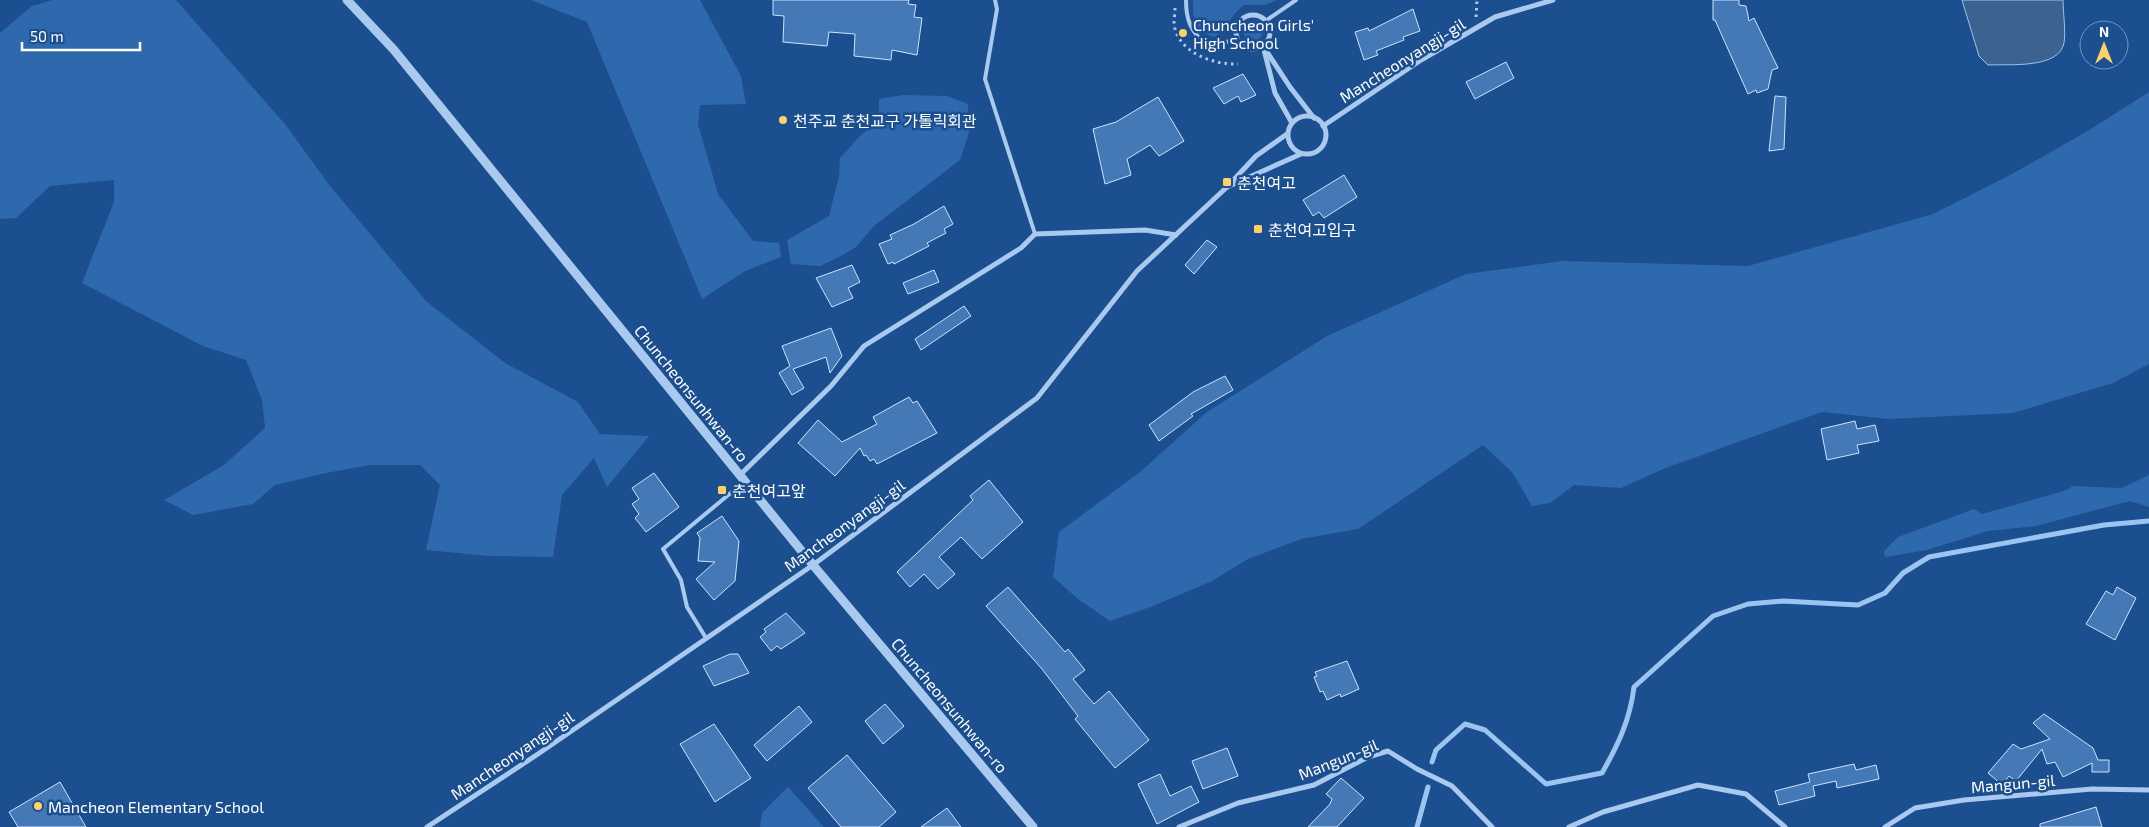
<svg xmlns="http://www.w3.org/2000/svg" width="2149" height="827" font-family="'Exo 2','Noto Sans KR',sans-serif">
  <rect width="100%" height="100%" fill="#1b4f8f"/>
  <g fill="#2e69ad">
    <polygon points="52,0 176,0 285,124 330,186 426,301 505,363 578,402 600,434 649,436 607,487 594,458 562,495 553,557 489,556 426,550 440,485 420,465 370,465 326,473 275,485 253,504 193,515 164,500 224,465 265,428 262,400 246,360 203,346 82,283 114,202 114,180 50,186 16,218 0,219 0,33 32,6"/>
    <polygon points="531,0 700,0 741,76 746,104 700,105 698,124 718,194 753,241 779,243 781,257 745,271 702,299 587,22"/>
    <path d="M1193 0H1277L1265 5H1244C1231 14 1227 29 1215 37 1195 32 1192 18 1193 0Z"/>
    <circle cx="1253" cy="31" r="10"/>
    <polygon points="2149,92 2149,364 2113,383 2013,413 1889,419 1822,412 1663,469 1621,488 1574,485 1550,503 1532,506 1512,472 1483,445 1358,529 1301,539 1248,559 1212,581 1153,606 1110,621 1078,599 1053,577 1059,532 1140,472 1207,412 1327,336 1466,274 1562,261 1748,266 1933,214 2012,174 2086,132"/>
    <polygon points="903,95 947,96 968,104 969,132 960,160 874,226 856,247 841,256 820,266 791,264 787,240 829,216 839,176 840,158 859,137 879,120 879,99"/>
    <polygon points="2149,475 2149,507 2130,501 2036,526 1988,531 1927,550 1885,557 1884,551 1898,537 1974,509 1982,514 2064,491 2073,486 2122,488"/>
    <polygon points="788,787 824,827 760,827 762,813"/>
  </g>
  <path fill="#3c6290" stroke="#9cc4f0" d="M1962 0H2063C2063 13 2066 30 2064 43 2059 69 2010 64 1988 65L1979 56Z"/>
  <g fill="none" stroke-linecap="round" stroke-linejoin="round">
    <g stroke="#9cc4f0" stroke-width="5">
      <path d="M1432 762 1436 750 1465 724 1485 730 1546 784 1602 773C1618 745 1630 720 1634 687L1713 616 1748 604 1783 601 1858 605 1885 593 1903 573 1929 557 2104 525 2149 521"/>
      <polyline points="1417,827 1428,787"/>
    </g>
  </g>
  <g fill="#4478b7" stroke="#cfe3fa">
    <polygon points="773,0 909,0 908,4 916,5 914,17 922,18 917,55 892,50 891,60 854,56 855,34 829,32 827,46 783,42 784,16 773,15"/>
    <polygon points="1713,0 1739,0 1739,5 1746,6 1749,21 1754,18 1778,68 1772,70 1768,89 1757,93 1756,90 1748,94 1715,20 1713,20"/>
    <polygon points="1413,9 1420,31 1403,37 1404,40 1376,51 1378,55 1364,60 1355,32 1368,28 1369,31"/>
    <polygon points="1506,62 1514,78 1475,99 1466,82"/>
    <polygon points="1243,74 1256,95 1241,102 1238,96 1224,104 1213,88"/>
    <polygon points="1775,96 1786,97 1784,149 1769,151"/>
    <polygon points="1158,97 1184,141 1159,156 1150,145 1127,159 1131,175 1105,184 1093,129 1116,122"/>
    <polygon points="1344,175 1357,197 1324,218 1319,212 1313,216 1303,200"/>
    <polygon points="944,206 953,224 944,229 946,233 927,243 929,246 894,264 893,262 888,264 879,244 892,239 890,235 914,224"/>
    <polygon points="1207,240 1217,247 1194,274 1185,265"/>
    <polygon points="852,265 860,282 848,288 853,298 832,307 816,278"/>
    <polygon points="934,270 939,282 908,294 903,283"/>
    <polygon points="964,306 971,316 921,350 915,339"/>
    <polygon points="831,328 842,356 830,373 826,357 793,369 804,388 792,395 779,373 790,366 782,346"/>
    <polygon points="1225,376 1233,390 1191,414 1193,416 1159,441 1149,425 1193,392"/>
    <polygon points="909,397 913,403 917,401 937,433 877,464 874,459 870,461 866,455 864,456 860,448 835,476 798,443 818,420 842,442 877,424 873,417"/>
    <polygon points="1855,421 1857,429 1875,425 1879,441 1857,445 1859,453 1827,460 1821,429"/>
    <polygon points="654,473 679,507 646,532 635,518 639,514 632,504 639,499 632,488"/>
    <polygon points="989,480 1023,522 982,559 961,537 939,557 955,574 938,589 924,574 910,587 897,572 973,500 970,496"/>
    <polygon points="722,516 739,541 735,581 714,600 696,579 715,562 698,561 700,538 697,533"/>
    <polygon points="1008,587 1065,652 1068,649 1085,670 1073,679 1094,704 1109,691 1149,740 1115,768 1075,719 1078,716 1042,669 986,606"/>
    <polygon points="2117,587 2136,598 2115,640 2086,624 2106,591 2113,595"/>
    <polygon points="786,613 805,633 781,649 777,646 771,651 760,637 766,632 764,629"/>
    <polygon points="730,654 738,654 749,673 714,686 703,666"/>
    <polygon points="1347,661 1359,689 1341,697 1340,694 1327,700 1323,691 1320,692 1314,677 1317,676 1315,672"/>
    <polygon points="885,704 904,726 883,744 865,721"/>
    <polygon points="799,706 812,722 767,761 754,745"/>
    <polygon points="2044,714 2093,748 2098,760 2109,760 2109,772 2092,772 2092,763 2063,777 2055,762 2047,764 2042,749 2016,781 2009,776 2002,785 1988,773 2013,744 2021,749 2050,739 2033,723"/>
    <polygon points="714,724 751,778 715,802 680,744"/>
    <polygon points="1227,748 1238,776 1203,789 1192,761"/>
    <polygon points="847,755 896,812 879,827 841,827 808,788"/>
    <polygon points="1854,764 1856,770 1876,765 1879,779 1837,788 1836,781 1813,786 1815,796 1779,805 1775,791 1810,782 1808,774"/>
    <polygon points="1160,774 1170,796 1191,786 1199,802 1157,824 1138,784"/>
    <polygon points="1341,778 1364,798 1337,827 1308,827 1330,804 1332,799 1326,794"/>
    <polygon points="60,782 86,827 18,827 9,812"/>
    <polygon points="2096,807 2102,827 2040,827 2040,824"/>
    <polygon points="947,808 961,827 921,827"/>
  </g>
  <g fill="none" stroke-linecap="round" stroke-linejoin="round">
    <g stroke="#a9c9ee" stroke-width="3" stroke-dasharray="2.5 4" stroke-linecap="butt">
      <path d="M1175 8C1175 13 1174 19 1174 24 1178 53 1214 65 1238 64"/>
      <polyline points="1476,17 1477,0"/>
    </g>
    <g stroke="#a9c9ee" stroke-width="4">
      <polyline points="995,0 997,9 985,79 1035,234"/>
      <path d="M1186 0C1186 21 1191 31 1206 45L1238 40"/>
      <polyline points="1267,20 1296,0"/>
      <polyline points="706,638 687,607 681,580 663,549 744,482"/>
    </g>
    <g stroke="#a9c9ee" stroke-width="5">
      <circle cx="1253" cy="32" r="17"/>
      <circle cx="1307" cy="135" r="19"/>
      <polyline points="1292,123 1275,93 1263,46 1290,87 1314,118"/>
      <polyline points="1323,126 1421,60 1495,17 1553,0"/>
      <polyline points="1287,134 1256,156 1227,187 1301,154"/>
      <polyline points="740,475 831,386 864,346 1021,248 1035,234 1145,230 1176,235"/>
      <polyline points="427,827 538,754 813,565 1037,398 1137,271 1227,187"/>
      <polyline points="1179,827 1238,803 1314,785 1368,757 1388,751 1417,769 1452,786 1492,827"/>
      <polyline points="1569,827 1603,812 1698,785 1746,794 1785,827"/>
      <polyline points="1885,827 1915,808 1964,800 2092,789 2149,790"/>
    </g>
    <polyline stroke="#a9c9ee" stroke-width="9" points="347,0 394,50 813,565 1033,827"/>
  </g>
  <g fill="#ffd166" stroke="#1b4f8f" stroke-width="2">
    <circle cx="1183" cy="33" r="5"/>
    <circle cx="783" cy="120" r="5"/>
    <rect x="1222" y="177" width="10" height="10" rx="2.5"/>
    <rect x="1253" y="224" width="10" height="10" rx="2.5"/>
    <rect x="717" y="485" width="10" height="10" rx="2.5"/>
    <circle cx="38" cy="806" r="5"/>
  </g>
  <g text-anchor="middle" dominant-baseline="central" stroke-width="5" stroke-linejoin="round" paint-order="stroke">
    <g font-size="16" fill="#fff" stroke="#1b4f8f" text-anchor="start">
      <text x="1193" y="24">Chuncheon Girls'<tspan x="1193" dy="18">High School</tspan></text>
      <text x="793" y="120">천주교 춘천교구 가톨릭회관</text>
      <text x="1237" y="182">춘천여고</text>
      <text x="1268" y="229">춘천여고입구</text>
      <text x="732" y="490">춘천여고앞</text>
      <text x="48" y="806">Mancheon Elementary School</text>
    </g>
    <g font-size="16" fill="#fff" stroke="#1b4f8f">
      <text transform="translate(1402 60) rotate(-32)">Mancheonyangji-gil</text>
      <text transform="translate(692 393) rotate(51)">Chuncheonsunhwan-ro</text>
      <text transform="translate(844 525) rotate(-36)">Mancheonyangji-gil</text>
      <text transform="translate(950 705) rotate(50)">Chuncheonsunhwan-ro</text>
      <text transform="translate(512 755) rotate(-34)">Mancheonyangji-gil</text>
      <text transform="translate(1338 759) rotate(-22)">Mangun-gil</text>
      <text transform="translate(2013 783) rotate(-5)">Mangun-gil</text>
    </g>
  </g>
  <g transform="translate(2104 45)"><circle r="24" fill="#1b4f8f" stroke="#7695bc"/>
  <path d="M0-4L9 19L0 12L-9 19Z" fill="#ffd166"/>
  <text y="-8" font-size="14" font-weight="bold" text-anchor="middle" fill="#ffffff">N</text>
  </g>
  <path d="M22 42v8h118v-8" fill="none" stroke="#ffffff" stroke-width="2.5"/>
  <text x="30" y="42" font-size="15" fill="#ffffff" stroke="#1b4f8f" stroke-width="4" paint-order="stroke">50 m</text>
</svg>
